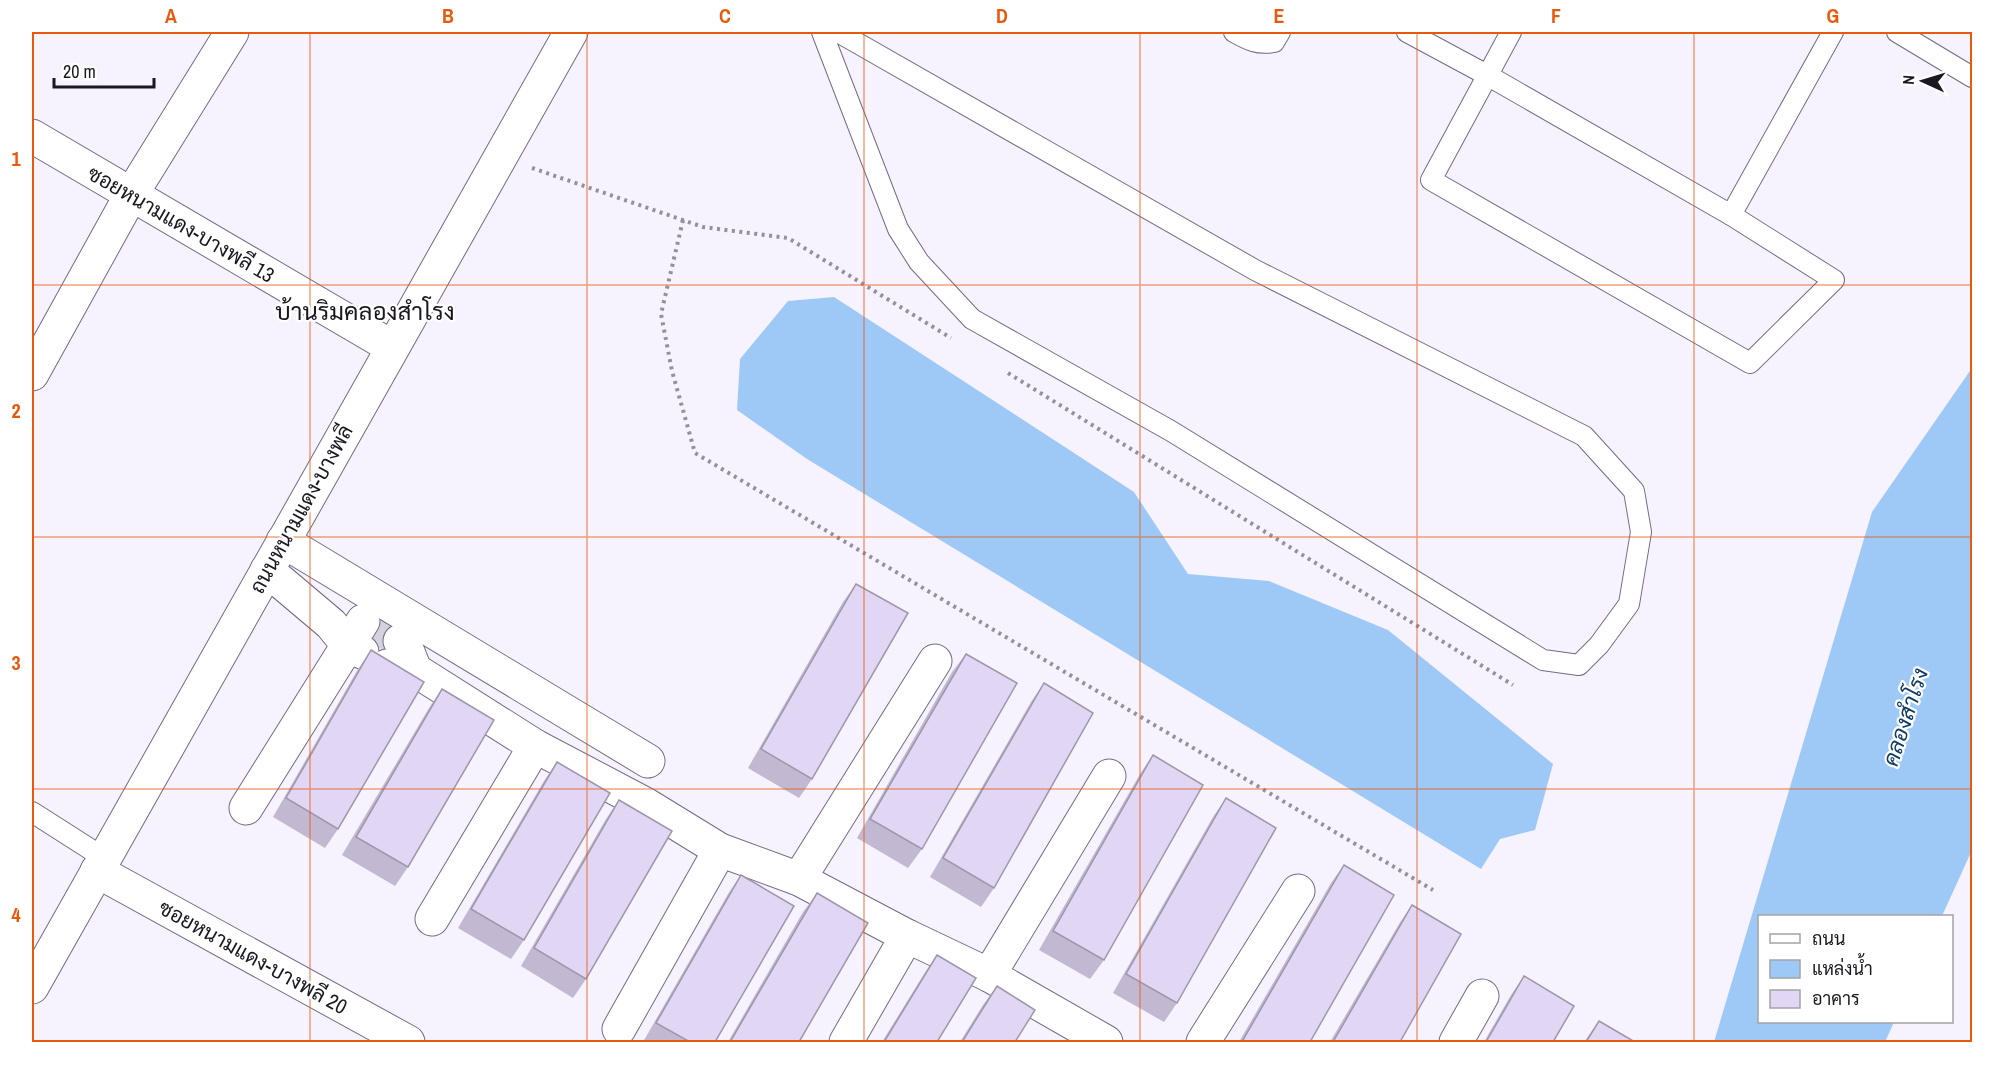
<svg xmlns="http://www.w3.org/2000/svg" width="2004" height="1074" font-family="'Archivo Narrow',Sarabun,sans-serif">
  <rect width="100%" height="100%" fill="#f6f2fe"/>
  <g fill="#9ec9f7">
    <polygon points="834,297 1134,492 1188,574 1269,581 1388,630 1553,764 1535,830 1500,839 1481,869 807,459 737,410 740,359 788,301"/>
    <polygon points="1972,368 1972,850 1942,916 1760,916 1760,1022 1894,1022 1885,1042 1714,1042 1872,512"/>
  </g>
  <g fill="none" stroke-linecap="round" stroke-linejoin="round">
    <polyline stroke="#d5d1dd" stroke-width="33" stroke-dasharray="33 16" stroke-linecap="butt" points="376,627 400,641"/>
    <defs>
      <g id="service">
        <polyline points="822,32 898,229 919,262 972,319 1171,431 1543,660 1579,665 1599,645 1629,604 1641,532 1634,491 1584,436 1255,270 838,32"/>
        <path d="M1234 32C1248 40 1258 45 1274 42L1280 32"/>
        <polyline points="1407,32 1487,75 1731,215"/>
        <polyline points="1511,32 1431,180 1750,363 1834,280 1731,215 1833,32"/>
        <polyline points="1897,32 1972,77"/>
        <polyline points="32,812 104,858"/>
      </g>
      <g id="minor">
        <polyline points="32,136 392,347"/>
        <polyline points="32,374 131,195 232,32"/>
        <polyline points="283,541 648,761"/>
        <polyline points="267,570 331,624 348,645 362,652"/>
        <polyline points="400,641 408,652 415,670"/>
        <polyline points="387,666 399,670 415,670 535,746 645,804 720,850 799,879 907,936 989,975 1106,1042"/>
        <polyline points="246,808 363,621"/>
        <polyline points="97,871 408,1042"/>
        <polyline points="799,879 935,661"/>
        <polyline points="432,919 535,746"/>
        <polyline points="989,975 1109,776"/>
        <polyline points="619,1029 720,850"/>
        <polyline points="846,1042 907,936"/>
        <polyline points="1203,1042 1298,891"/>
        <polyline points="1456,1042 1482,996"/>
      </g>
      <polyline id="secondary" points="32,987 571,32"/>
    </defs>
    <use href="#service" stroke="#756b85" stroke-width="22"/>
    <use href="#minor" stroke="#756b85" stroke-width="35"/>
    <use href="#secondary" stroke="#756b85" stroke-width="35"/>
    <g stroke="#94909c" stroke-width="4" stroke-dasharray="3 4.5" stroke-linecap="butt">
      <polyline points="532,168 703,227 788,238 951,338"/>
      <polyline points="683,220 661,314 672,371 695,453 1433,890"/>
      <polyline points="1008,373 1513,685"/>
    </g>
    <use href="#service" stroke="#fff" stroke-width="20"/>
    <use href="#minor" stroke="#fff" stroke-width="33"/>
    <use href="#secondary" stroke="#fff" stroke-width="33"/>
  </g>
  <g fill="#c2b8d1">
    <polygon points="856,584 812,779 799,798 748,768 843,602"/>
    <polygon points="371,650 338,829 325,848 273,817 358,669"/>
    <polygon points="966,654 922,849 908,868 857,838 952,672"/>
    <polygon points="1044,683 994,888 981,907 930,877 1031,702"/>
    <polygon points="442,689 408,867 395,886 342,855 429,708"/>
    <polygon points="1153,755 1104,960 1090,979 1039,950 1140,774"/>
    <polygon points="557,762 524,940 511,959 458,928 544,781"/>
    <polygon points="1226,798 1177,1003 1164,1022 1113,993 1213,817"/>
    <polygon points="619,800 586,979 573,998 521,966 606,819"/>
    <polygon points="1344,865 1310,1042 1239,1042 1331,883"/>
    <polygon points="741,875 715,1042 643,1042 728,894"/>
    <polygon points="817,893 799,1042 728,1042 803,912"/>
    <polygon points="1412,905 1400,1042 1330,1042 1399,924"/>
    <polygon points="937,955 937,1042 882,1042 924,974"/>
    <polygon points="1524,976 1553,1042 1484,1042 1511,995"/>
    <polygon points="997,986 1015,1042 960,1042 983,1005"/>
    <polygon points="1599,1021 1635,1042 1584,1042"/>
  </g>
  <g fill="#e1d6f3" stroke="#9e96aa" stroke-width="1.5">
    <polygon points="856,584 908,613 812,779 761,749"/>
    <polygon points="371,650 424,682 338,829 286,798"/>
    <polygon points="966,654 1017,683 922,849 870,819"/>
    <polygon points="1044,683 1093,713 994,888 943,858"/>
    <polygon points="442,689 494,720 408,867 356,837"/>
    <polygon points="1153,755 1203,785 1104,960 1053,931"/>
    <polygon points="557,762 610,793 524,940 471,909"/>
    <polygon points="1226,798 1276,828 1177,1003 1126,974"/>
    <polygon points="619,800 672,831 586,979 534,948"/>
    <polygon points="1344,865 1394,895 1310,1042 1248,1042 1243,1040"/>
    <polygon points="741,875 794,906 715,1042 690,1042 656,1023"/>
    <polygon points="817,893 868,923 799,1042 730,1042"/>
    <polygon points="1412,905 1461,934 1400,1042 1333,1042"/>
    <polygon points="937,955 976,978 937,1042 884,1042"/>
    <polygon points="1524,976 1574,1006 1553,1042 1486,1042"/>
    <polygon points="997,986 1035,1010 1015,1042 962,1042"/>
    <polygon points="1599,1021 1635,1042 1586,1042"/>
  </g>
  <path fill="none" stroke="#e8590c" stroke-width="1.5" stroke-opacity="0.55" d="M310 32V1042M587 32V1042M864 32V1042M1140 32V1042M1417 32V1042M1694 32V1042M32 285H1972M32 537H1972M32 789H1972"/>
  <g text-anchor="middle" dominant-baseline="central" stroke-width="4.5" stroke-linejoin="round" paint-order="stroke">
    <g font-size="21" fill="#1b1721" stroke="#fff">
      <text transform="translate(181 224) rotate(30)">ซอยหนามแดง-บางพลี 13</text>
      <text transform="translate(301 509) rotate(-61)">ถนนหนามแดง-บางพลี</text>
      <text transform="translate(253 957) rotate(29)">ซอยหนามแดง-บางพลี 20</text>
    </g>
    <g font-size="22" font-style="italic" fill="#0e3c66" stroke="#fff">
      <text transform="translate(1905 717) rotate(-72)">คลองสำโรง</text>
    </g>
    <g font-size="24" fill="#1b1721" stroke="#fff">
      <text x="365" y="311">บ้านริมคลองสำโรง</text>
    </g>
  </g>
  <rect width="2004" height="1074" fill="none" stroke="#ffffff" stroke-width="66"/>
  <rect x="1758" y="915" width="195" height="108" fill="#ffffff" stroke="#a4a2a6" stroke-width="1.5"/>
  <rect x="1770" y="934" width="30" height="9" fill="#ffffff" stroke="#a4a2a6" stroke-width="1.5"/>
  <text x="1812" y="945" font-size="18" fill="#1b1721">ถนน</text>
  <rect x="1770" y="960" width="30" height="18" fill="#9ec9f7" stroke="#a4a2a6" stroke-width="1.5"/>
  <text x="1812" y="975" font-size="18" fill="#1b1721">แหล่งน้ำ</text>
  <rect x="1770" y="990" width="30" height="18" fill="#e1d6f3" stroke="#a4a2a6" stroke-width="1.5"/>
  <text x="1812" y="1005" font-size="18" fill="#1b1721">อาคาร</text>
  <g transform="translate(1923 81) rotate(274)" stroke="#ffffff" stroke-width="4.5" paint-order="stroke">
  <path d="M0-4.5L10 22L0 15L-10 22Z" fill="#1b1721"/>
  <text y="-9" font-size="16" font-weight="bold" text-anchor="middle" fill="#1b1721">N</text>
  </g>
  <path d="M54 78v9h100v-9" fill="none" stroke="#1b1721" stroke-width="3"/>
  <text x="63" y="78" font-size="18" fill="#1b1721" stroke="#ffffff" stroke-width="4.5" paint-order="stroke">20 m</text>
  <rect x="33" y="33" width="1938" height="1008" fill="none" stroke="#e8590c" stroke-width="2"/>
  <g font-size="20" text-anchor="middle" font-weight="bold" fill="#e8590c">
    <text x="171" y="23">A</text>
    <text x="448" y="23">B</text>
    <text x="725" y="23">C</text>
    <text x="1002" y="23">D</text>
    <text x="1279" y="23">E</text>
    <text x="1556" y="23">F</text>
    <text x="1833" y="23">G</text>
    <text x="16" y="166">1</text>
    <text x="16" y="418">2</text>
    <text x="16" y="670">3</text>
    <text x="16" y="922">4</text>
  </g>
</svg>
